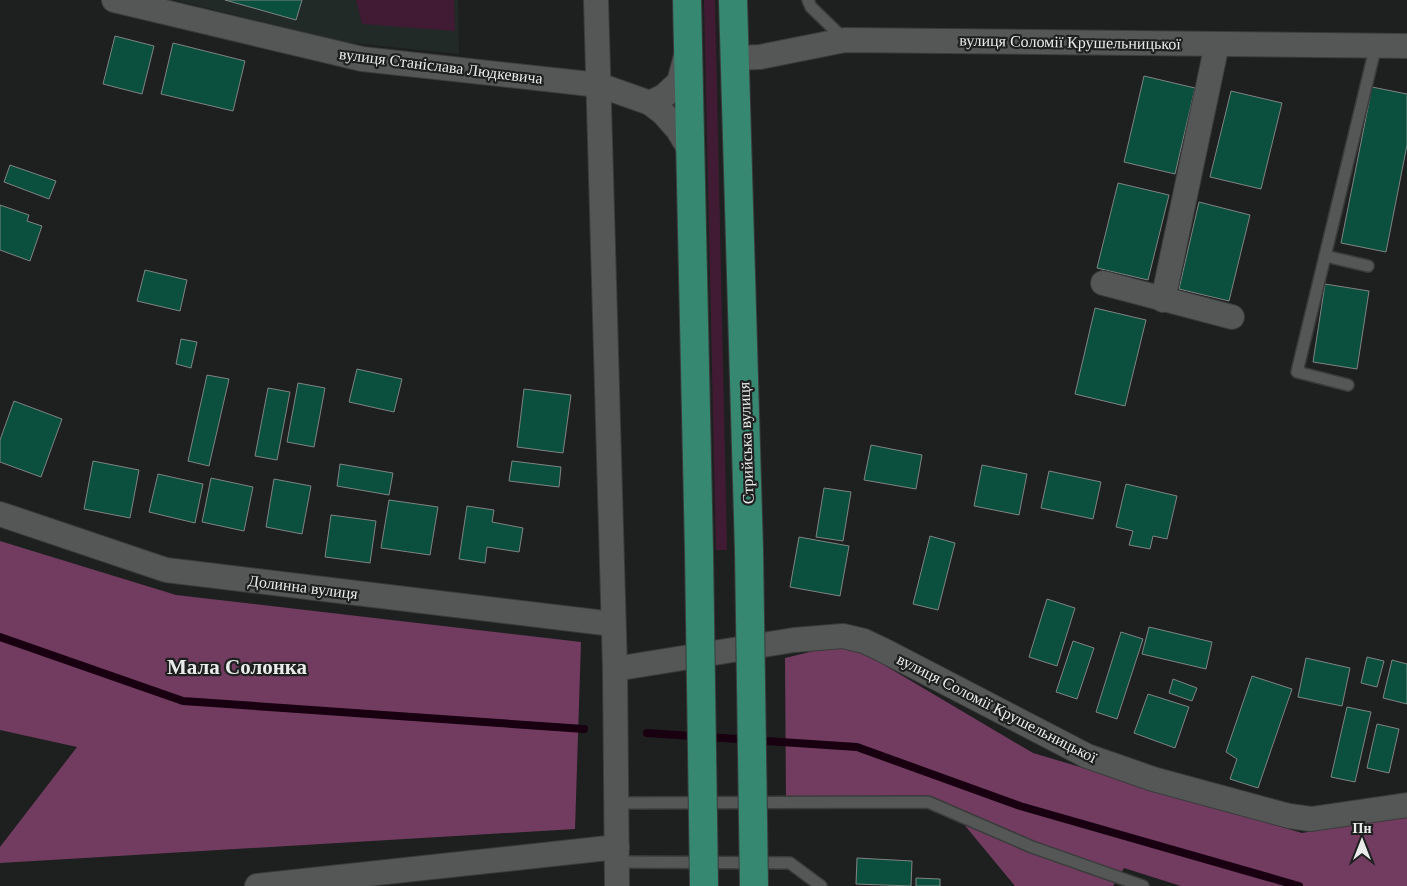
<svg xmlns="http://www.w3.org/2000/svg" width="1407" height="886" font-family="Georgia,serif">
  <rect width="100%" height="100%" fill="#1e201f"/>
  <polygon fill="#212a26" points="175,0 458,0 459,54 344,42"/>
  <g fill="#411b34">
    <polygon points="356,0 454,0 455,31 362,24"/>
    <polygon points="704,0 715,0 727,550 716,550"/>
  </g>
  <g fill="#723c60">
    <polygon points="0,541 176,595 581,642 575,829 0,863 0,847 77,747 0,730"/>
    <polygon points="847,643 1033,753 1302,833 1407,815 1407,886 1181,886 1124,868 1113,886 1015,886 952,810 786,802 785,658"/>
  </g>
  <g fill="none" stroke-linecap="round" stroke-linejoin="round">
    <g stroke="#190010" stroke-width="8">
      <polyline points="0,637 183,701 584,729"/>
      <polyline points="647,733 857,747 1020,806 1299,886"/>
    </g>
  </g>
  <g fill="#0b503e" stroke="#7f8381">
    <polygon points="225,0 302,0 296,20"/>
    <polygon points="115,36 154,46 142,94 103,84"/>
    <polygon points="173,43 245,61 233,111 161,94"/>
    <polygon points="1144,76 1195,88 1175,174 1124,162"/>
    <polygon points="1372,87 1407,94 1407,145 1386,252 1341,243"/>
    <polygon points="1231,91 1282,103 1261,189 1210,177"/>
    <polygon points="10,165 56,181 49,199 4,182"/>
    <polygon points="1118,183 1169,195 1148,280 1097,268"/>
    <polygon points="1199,202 1250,215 1229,301 1179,289"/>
    <polygon points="0,205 29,215 27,221 42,226 30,261 0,250"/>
    <polygon points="145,270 187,280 180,311 137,301"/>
    <polygon points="1325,284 1369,291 1357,369 1313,362"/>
    <polygon points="1095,308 1146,320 1125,406 1075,394"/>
    <polygon points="181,339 197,342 191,368 176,364"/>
    <polygon points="357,369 402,379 394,412 349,402"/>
    <polygon points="207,375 229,379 209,466 188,461"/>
    <polygon points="298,383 325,388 314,447 287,442"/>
    <polygon points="268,388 290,392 277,460 255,456"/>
    <polygon points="524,389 571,395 563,453 517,447"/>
    <polygon points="14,401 62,419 41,477 0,462 0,440"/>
    <polygon points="871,445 922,455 916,489 864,480"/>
    <polygon points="93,461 139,470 130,518 84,509"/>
    <polygon points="512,461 561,467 559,487 509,481"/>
    <polygon points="340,464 393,473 389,495 337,486"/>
    <polygon points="982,465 1027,474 1019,515 974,506"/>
    <polygon points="1049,471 1101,482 1093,519 1041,508"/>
    <polygon points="158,474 203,484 195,523 149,512"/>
    <polygon points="211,478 253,487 244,531 202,522"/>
    <polygon points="274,479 311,486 302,534 266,527"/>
    <polygon points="1126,484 1177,496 1167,539 1153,536 1150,549 1129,545 1133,531 1116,527"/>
    <polygon points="824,488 851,492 843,541 816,537"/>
    <polygon points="389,500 438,507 430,555 381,548"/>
    <polygon points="467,506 494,510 492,522 523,528 519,552 487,547 485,563 459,559"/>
    <polygon points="331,515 376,521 370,563 325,557"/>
    <polygon points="930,536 955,543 938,610 913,604"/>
    <polygon points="799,537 849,546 840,596 790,587"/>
    <polygon points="1047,599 1075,608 1057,666 1029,657"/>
    <polygon points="1149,627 1212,642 1206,669 1142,654"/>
    <polygon points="1121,632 1143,639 1117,719 1096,712"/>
    <polygon points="1073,641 1094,648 1077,699 1056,692"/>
    <polygon points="1367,657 1384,661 1377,687 1361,683"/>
    <polygon points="1306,658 1350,668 1342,706 1298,697"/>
    <polygon points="1392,660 1407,664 1407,704 1383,698"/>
    <polygon points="1252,676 1292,689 1258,788 1230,779 1237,759 1226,752"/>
    <polygon points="1173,679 1197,688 1192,701 1169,693"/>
    <polygon points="1148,694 1189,707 1175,748 1134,733"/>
    <polygon points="1347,707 1371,712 1355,782 1331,777"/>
    <polygon points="1377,724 1399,729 1389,773 1367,768"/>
    <polygon points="857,858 912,861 911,886 856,884"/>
    <polygon points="916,878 940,879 940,886 916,886"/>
  </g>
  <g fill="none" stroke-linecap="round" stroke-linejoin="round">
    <defs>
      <g id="service">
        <polyline points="808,0 811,7 845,40"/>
        <polyline points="1325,256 1368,266"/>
        <polyline points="1348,385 1297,372 1376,45"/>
        <polyline points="616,803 928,802 1032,847 1143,886"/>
        <polyline points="617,862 790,863 821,886"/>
      </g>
      <g id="minor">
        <polyline points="114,0 362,59 599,85 650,103 663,113 678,130 690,150"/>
        <polyline points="596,0 615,669 617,886"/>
        <polyline points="735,58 760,57 845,40 1407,46"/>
        <polyline points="650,103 664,96 679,82 686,56"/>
        <polyline points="1103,283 1232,317"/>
        <polyline points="1163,300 1217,44"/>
        <polyline points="0,514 166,570 613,624"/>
        <polyline points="615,669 794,640 843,636 864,641 883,650 1087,756 1153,779 1289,816 1311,819 1407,805"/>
        <polyline points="257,886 617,847"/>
      </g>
      <g id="trunk">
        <polyline points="687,0 699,552"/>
        <polyline points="733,0 749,551"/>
      </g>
    </defs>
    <use href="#service" stroke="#3a3c3b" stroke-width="14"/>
    <use href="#minor" stroke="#3a3c3b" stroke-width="26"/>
    <use href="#trunk" stroke="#3a3c3b" stroke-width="30"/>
    <use href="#service" stroke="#545756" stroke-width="11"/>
    <use href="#minor" stroke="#545756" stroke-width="24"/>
    <use href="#trunk" stroke="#368871" stroke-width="28"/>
    <defs>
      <g id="trunk-bridge">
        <polyline points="749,551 754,886"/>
        <polyline points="699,552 704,886"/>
      </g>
    </defs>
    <use href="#trunk-bridge" stroke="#3a3c3b" stroke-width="30" stroke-linecap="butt"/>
    <use href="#trunk-bridge" stroke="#368871" stroke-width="28"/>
  </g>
  <g text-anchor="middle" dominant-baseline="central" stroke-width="4.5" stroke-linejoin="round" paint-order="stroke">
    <g font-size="16" fill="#eaeceb" stroke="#1e201f">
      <text transform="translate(1070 42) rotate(1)">вулиця Соломії Крушельницької</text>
      <text transform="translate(441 66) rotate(7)">вулиця Станіслава Людкевича</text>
      <text transform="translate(746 443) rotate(-92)">Стрийська вулиця</text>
      <text transform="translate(303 587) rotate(7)">Долинна вулиця</text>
      <text transform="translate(997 708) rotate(27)">вулиця Соломії Крушельницької</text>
    </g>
    <g font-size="21" font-weight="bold" fill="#eaeceb" stroke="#1e201f">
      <text x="237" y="667">Мала Солонка</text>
    </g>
  </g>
  <g transform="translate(1362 841)" stroke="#1e201f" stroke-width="4" paint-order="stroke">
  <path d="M0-4L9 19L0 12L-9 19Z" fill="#eaeceb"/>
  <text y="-8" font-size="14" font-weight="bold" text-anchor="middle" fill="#eaeceb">Пн</text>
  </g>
</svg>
